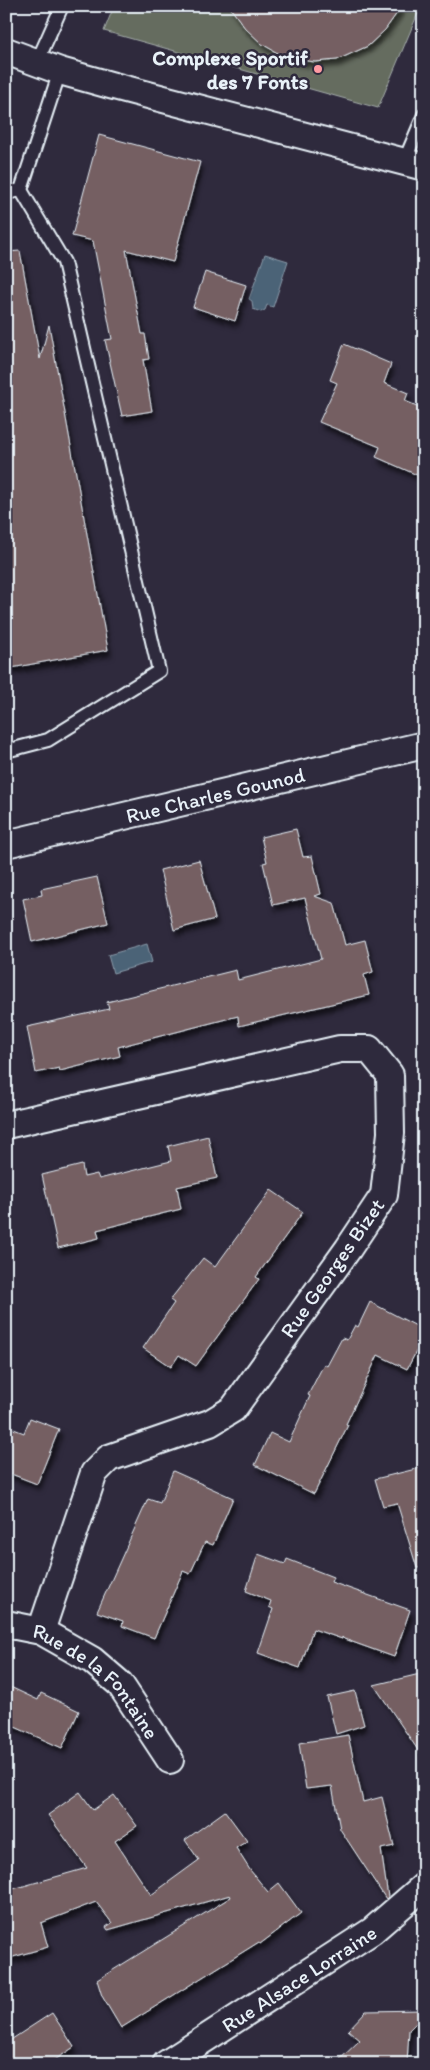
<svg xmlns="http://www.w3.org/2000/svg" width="430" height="2070" font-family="Itim,sans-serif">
  <defs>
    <filter id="shadow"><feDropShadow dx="3" dy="5.5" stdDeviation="2.5" flood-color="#0009"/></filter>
  </defs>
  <rect width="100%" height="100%" fill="#2f2a3d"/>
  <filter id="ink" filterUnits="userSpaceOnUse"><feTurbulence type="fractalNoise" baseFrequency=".02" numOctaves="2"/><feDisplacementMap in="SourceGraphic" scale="10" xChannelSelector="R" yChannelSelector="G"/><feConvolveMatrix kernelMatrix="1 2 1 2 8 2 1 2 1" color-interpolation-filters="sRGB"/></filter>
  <g filter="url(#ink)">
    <polygon fill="#656c5f" stroke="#a6aeac" points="114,6 421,6 378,108 104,31"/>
    <g fill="#4c6377" stroke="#8a9cab">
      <polygon points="265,254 288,261 273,307 267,305 265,310 261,312 253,309 252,301 249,299"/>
      <polygon points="147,944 152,962 113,973 108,955"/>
    </g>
    <g fill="#745f62" stroke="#e8f1f8" filter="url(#shadow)">
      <polygon points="229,6 402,6 385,30 368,46 337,60 315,62 292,59 281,55 262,44 245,28"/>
      <polygon points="99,135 200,162 173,262 126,250 142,334 145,334 149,359 143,360 152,411 122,416 105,340 112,339 93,241 72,236"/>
      <polygon points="20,251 40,359 49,325 108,650 6,669 6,252"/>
      <polygon points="205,272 246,285 235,321 193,307"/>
      <polygon points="344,344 391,364 384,383 408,393 405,401 424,409 424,478 376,457 380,447 319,422 337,383 330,380"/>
      <polygon points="296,829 303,857 312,856 321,894 314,896 334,903 345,945 365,940 373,972 364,975 369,995 239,1026 238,1016 118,1047 120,1056 60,1071 59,1068 36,1073 27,1027 109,1009 107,1002 236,970 238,980 321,959 305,898 273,905 263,863 267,862 261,837"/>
      <polygon points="199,860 215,919 174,930 160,870"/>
      <polygon points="97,877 108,923 32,942 23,899 42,895 41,889"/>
      <polygon points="208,1136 217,1178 177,1187 181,1209 97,1230 99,1238 58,1248 42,1175 82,1165 84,1177 97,1174 99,1179 171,1161 168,1146"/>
      <polygon points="271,1190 303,1212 256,1277 259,1279 196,1366 179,1355 171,1367 143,1348 174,1303 170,1300 203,1258 215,1267"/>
      <polygon points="370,1302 424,1330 424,1349 417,1350 407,1369 378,1355 346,1424 348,1425 314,1494 255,1465 270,1433 289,1442 310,1396 308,1395 324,1364 327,1366 342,1338 347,1340 355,1325 358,1327"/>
      <polygon points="30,1418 59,1429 37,1484 6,1472 6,1426 24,1433"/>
      <polygon points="424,1467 424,1567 417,1568 397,1503 383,1506 375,1479"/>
      <polygon points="173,1471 233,1498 213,1545 205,1542 190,1574 183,1571 154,1638 122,1626 123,1621 97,1612 148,1499 160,1503"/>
      <polygon points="258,1554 285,1564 287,1559 333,1577 331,1582 410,1610 394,1657 344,1639 342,1637 342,1639 313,1629 300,1668 258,1653 273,1609 269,1607 271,1601 246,1591"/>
      <polygon points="424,1673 424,1759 374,1685"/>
      <polygon points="6,1685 38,1700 41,1693 79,1711 62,1748 6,1723"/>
      <polygon points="355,1691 364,1725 336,1734 327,1697"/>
      <polygon points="348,1735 363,1802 382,1797 394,1846 381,1849 388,1897 386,1899 340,1829 332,1786 306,1789 299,1743"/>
      <polygon points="80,1792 93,1810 114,1795 137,1826 115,1841 151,1895 199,1860 185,1840 225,1811 247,1841 236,1848 250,1870 268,1892 279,1883 301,1913 260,1944 259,1942 121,2028 102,1996 97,1980 231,1897 230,1895 108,1930 106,1927 112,1923 96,1902 41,1923 48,1947 6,1959 6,1891 87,1868 48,1815"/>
      <polygon points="424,2010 424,2015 409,2030 407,2064 335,2064 360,2040 348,2030 366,2011"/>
      <polygon points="52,2013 74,2047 49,2064 6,2064 6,2043"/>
    </g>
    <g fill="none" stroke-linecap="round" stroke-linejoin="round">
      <defs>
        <g id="lane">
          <polyline points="37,62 62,6"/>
          <polyline points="404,162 424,115"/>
          <polyline points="6,193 21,190 60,71"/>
          <polyline points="6,751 48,740 159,671 64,262 21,190"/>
        </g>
        <g id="street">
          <polyline points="6,51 60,71 110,85 424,167"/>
          <path id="s1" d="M6 844 424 745"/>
          <polyline points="6,1125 340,1049 369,1049 390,1075 391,1133 384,1195 348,1249 233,1409 210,1423 109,1458 94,1473 41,1631"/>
          <path id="s2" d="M6 1624 41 1631 92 1660 120 1684 170 1760"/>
          <path id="s3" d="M166 2064 372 1931 424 1886"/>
        </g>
      </defs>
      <use href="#lane" stroke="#e8f1f8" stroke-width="16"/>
      <use href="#street" stroke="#e8f1f8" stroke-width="30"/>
      <use href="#lane" stroke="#2f2a3d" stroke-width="12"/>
      <use href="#street" stroke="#2f2a3d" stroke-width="26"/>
    </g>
  </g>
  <circle fill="#ff9aa2" stroke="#2f2a3d" stroke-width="2" cx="318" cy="69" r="5"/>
  <g text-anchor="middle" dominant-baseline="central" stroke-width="5" stroke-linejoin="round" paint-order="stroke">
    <g font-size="21" font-weight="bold" fill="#e8f1f8" stroke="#2f2a3d" text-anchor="end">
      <text x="308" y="57">Complexe Sportif<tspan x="308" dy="24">des 7 Fonts</tspan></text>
    </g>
    <g font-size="21" fill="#e8f1f8" stroke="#2f2a3d">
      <text stroke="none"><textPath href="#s1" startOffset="215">Rue Charles Gounod</textPath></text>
      <text transform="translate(332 1268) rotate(-55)">Rue Georges Bizet</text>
      <text stroke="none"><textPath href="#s2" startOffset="111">Rue de la Fontaine</textPath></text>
      <text stroke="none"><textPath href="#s3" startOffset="158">Rue Alsace Lorraine</textPath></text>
    </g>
  </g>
  <rect width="430" height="2070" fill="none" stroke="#2f2a3d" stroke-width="25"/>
  <rect x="12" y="12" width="405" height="2045" fill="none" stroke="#e8f1f8" stroke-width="2" filter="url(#ink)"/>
</svg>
